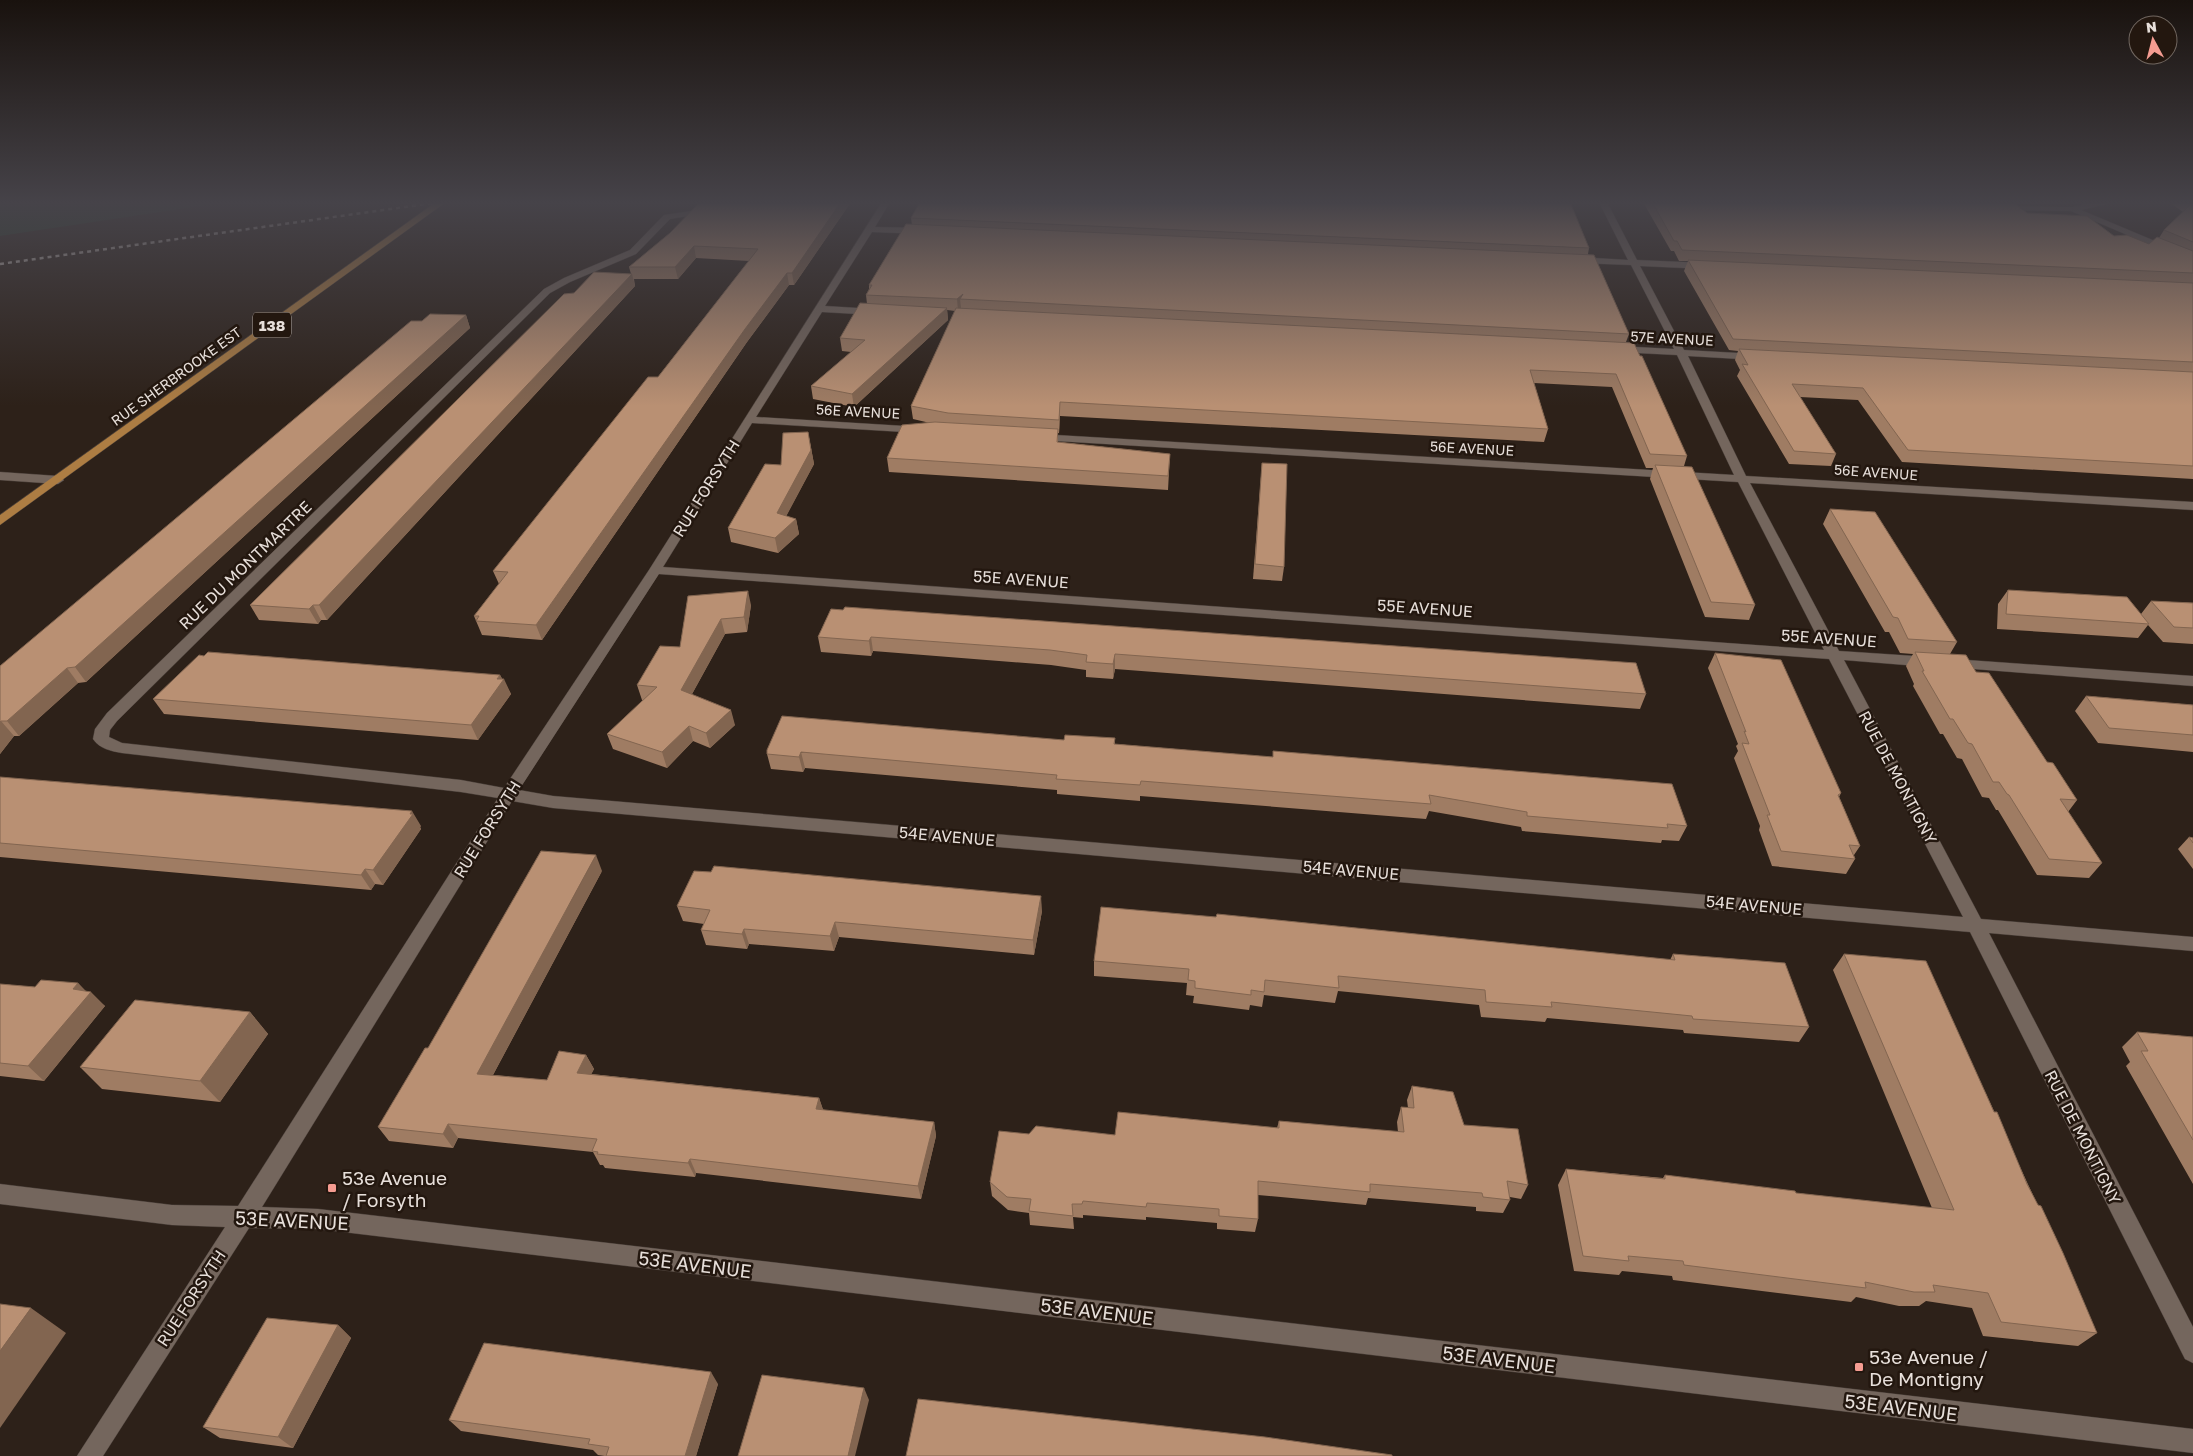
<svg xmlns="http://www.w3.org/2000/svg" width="2193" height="1456" font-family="'Golos Text',sans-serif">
  <rect width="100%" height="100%" fill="#2d2119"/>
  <polygon fill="#263e2a" points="0,202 227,202 0,236"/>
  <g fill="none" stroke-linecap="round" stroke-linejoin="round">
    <defs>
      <polygon id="lane" points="0,472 58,476 64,480 58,484 0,480"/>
      <g id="street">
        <path d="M882 202H890L875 227 923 228 927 231 923 234 872 232 825 306 875 309 880 312 875 315 822 312 756 417 921 427 927 430 921 433 752 423 663 567 1824 650 1738 482 1039 440 1033 437 1039 434 1734 475 1677 355 1617 352 1612 349 1617 346 1674 349 1631 265 1578 263 1574 260 1578 257 1628 260 1599 202H1607L1637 260 1707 263 1711 266 1707 269 1640 266 1684 350 1757 354 1762 357 1757 360 1688 356 1746 476 2193 502V510L1750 483 1839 651 1930 657 1937 662 1930 667 1844 660 1981 919 2193 937V951L1989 933 2193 1327V1363L2185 1359 1970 932 553 808 512 801 262 1207 318 1209 2193 1429V1453L318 1229 249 1228 103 1456H77L225 1227 172 1225 0 1204V1184L172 1205 238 1206 498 798 461 792 122 753C111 751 100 749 93 739L95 729 107 713 544 289 564 278 630 250 664 215 712 208V212L670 219 636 254 570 282 550 293 117 721 110 730 109 737 122 743 461 780 504 788 649 570ZM659 574 1829 659 1963 917 553 796 519 790Z"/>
        <polygon points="2095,202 2115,202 2081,210 2193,257 2193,263 2071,211 2000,210 1996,208 2000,206 2072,207"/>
        <polygon points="1953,659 2193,676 2193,686 1948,667 1946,664"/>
      </g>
      <polygon id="primary" points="436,202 446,202 0,525 0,515"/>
    </defs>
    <use href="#lane" stroke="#473d37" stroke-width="1"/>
    <use href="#street" stroke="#473d37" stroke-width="1"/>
    <use href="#primary" stroke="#473d37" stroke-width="1"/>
    <use href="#lane" fill="#74665d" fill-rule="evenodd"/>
    <use href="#street" fill="#74665d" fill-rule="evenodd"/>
    <use href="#primary" fill="#ad7d43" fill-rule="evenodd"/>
    <polyline stroke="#c1b9b3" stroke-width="2.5" stroke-dasharray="4 4" stroke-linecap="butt" points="0,264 440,202"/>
  </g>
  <g fill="#9f7c63">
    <polygon points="704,202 851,202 794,285 789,285 747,342 542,640 482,635 474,616 499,584 493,571 658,377 749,261 696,258 678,279 634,279 635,286 327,620 321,620 318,624 259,620 250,605 574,293 631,274 629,267 670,233"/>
    <polygon points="1643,202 2013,202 2027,213 2114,236 2149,244 2159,238 2164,230 2183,212 2169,202 2193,202 2193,479 1902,462 1858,400 1800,397 1836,454 1831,466 1789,464 1737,376 1740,370 1735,360 1738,351 1729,350 1684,271 1688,261 1679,261 1674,251 1671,251"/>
    <polygon points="911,218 1589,248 1588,254 1629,334 1626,342 1687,456 1684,466 1755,605 1749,620 1705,617 1650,479 1653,468 1646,468 1612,387 1534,383 1548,429 1544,442 1060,416 1059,433 1058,433 1058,442 1170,454 1168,490 889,472 887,458 930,423 913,419 911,406 955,311 947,310 948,320 854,407 813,399 811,386 851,352 842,351 840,338 867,304 866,295 869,289 869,285 912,225"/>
    <polygon points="466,315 470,328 86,682 78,683 19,736 14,736 0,754 0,666 422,321"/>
    <polygon points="808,432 814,464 786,516 796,519 799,534 778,553 731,542 728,528"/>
    <polygon points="1262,463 1284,567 1282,581 1253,579"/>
    <polygon points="1830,509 1957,642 1950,654 1976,672 2077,800 2068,812 2102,863 2089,878 2037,875 1998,810 1996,810 1989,798 1982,797 1962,759 1957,758 1943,734 1940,734 1913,686 1914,684 1906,666 1913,654 1900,653 1889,632 1885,632 1823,524"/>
    <polygon points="2008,590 2141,614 2151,601 2193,603 2193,644 2163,642 2148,625 2138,638 1997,629 1998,604"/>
    <polygon points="688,596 751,605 747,632 725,634 692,694 735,725 710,748 693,741 667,768 613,749 607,734 644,700 642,700 637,685 680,647"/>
    <polygon points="831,609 1646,694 1640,709 1115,669 1113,679 1086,677 1086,670 1051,665 873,651 871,656 821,652 818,637"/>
    <polygon points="1715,653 1841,793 1839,797 1860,846 1854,855 1855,859 1846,874 1772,866 1759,830 1760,826 1734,758 1738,751 1736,746 1738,744 1708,668"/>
    <polygon points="500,675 511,694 478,740 164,714 153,699"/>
    <polygon points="2086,696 2193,705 2193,752 2098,743 2075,711"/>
    <polygon points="1115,738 1115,744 1273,757 1273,751 1687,826 1679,841 1662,840 1661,843 1522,831 1521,827 1429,811 1426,819 1140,796 1140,801 1057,794 1057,790 805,768 803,772 771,769 767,754 1064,740"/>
    <polygon points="0,777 421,826 420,827 421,829 383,885 375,884 371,890 0,857"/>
    <polygon points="2189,837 2193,838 2193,869 2178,849"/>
    <polygon points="602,871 493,1075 547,1080 586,1055 594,1069 591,1074 819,1098 823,1110 934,1122 936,1136 921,1199 696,1173 695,1177 605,1168 603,1165 600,1165 593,1152 458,1138 453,1148 389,1141 378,1127 428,1048"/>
    <polygon points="677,906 1042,911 1034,955 839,937 834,951 749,944 747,949 706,945 701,930 704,924 683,921"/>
    <polygon points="1673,954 1809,1027 1799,1042 1684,1033 1683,1030 1547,1018 1545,1022 1481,1017 1479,1005 1338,991 1335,1003 1264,995 1262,1007 1250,1005 1249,1010 1193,1003 1194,996 1186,995 1187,983 1094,976 1094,961 1670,960"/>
    <polygon points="1844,954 1986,1094 2097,1333 2078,1346 1983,1336 1972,1308 1926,1301 1919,1306 1899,1306 1856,1297 1851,1302 1673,1280 1672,1276 1622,1271 1619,1275 1574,1271 1558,1185 1566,1169 1663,1178 1665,1175 1796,1193 1932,1208 1833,970"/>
    <polygon points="78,983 85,991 105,1006 44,1081 0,1076 0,984 35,987"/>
    <polygon points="250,1012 268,1034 220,1102 102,1089 80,1067"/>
    <polygon points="2137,1032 2193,1037 2193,1184 2126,1066 2130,1062 2122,1047"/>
    <polygon points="1412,1086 1464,1125 1528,1185 1521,1199 1510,1197 1510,1200 1503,1213 1476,1211 1476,1207 1368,1198 1366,1205 1258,1195 1258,1219 1255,1232 1217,1229 1217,1223 1146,1217 1146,1220 1083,1215 1083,1218 1073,1217 1074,1229 1030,1225 1029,1213 1008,1210 992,1196 990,1182 1029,1134 1115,1135 1277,1128 1279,1121 1398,1132 1397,1122 1401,1107 1408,1108 1407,1100"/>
    <polygon points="338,1325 351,1338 293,1448 220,1438 203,1427"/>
    <polygon points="718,1384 696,1456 605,1456 598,1455 593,1450 461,1431 449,1420"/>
  </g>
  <g fill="#826550">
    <polygon points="841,202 851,202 794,285 792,273"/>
    <polygon points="694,246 696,258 678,279 675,267"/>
    <polygon points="787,273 789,285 747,342 542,640 536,625 745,329"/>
    <polygon points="632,274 635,286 327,620 319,605"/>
    <polygon points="963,294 960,299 961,308 958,311 957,299"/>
    <polygon points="947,308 948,320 854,407 852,394"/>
    <polygon points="466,315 470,328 86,682 75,667"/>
    <polygon points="1060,402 1060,416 1059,433 1059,420"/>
    <polygon points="808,432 814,464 780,528 777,513"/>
    <polygon points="796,519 799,534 778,553 775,538"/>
    <polygon points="748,591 751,605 747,632 744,617"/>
    <polygon points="313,605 321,620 318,624 309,609"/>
    <polygon points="721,619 725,634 686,705 681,690"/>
    <polygon points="871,637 873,651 871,656 869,641"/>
    <polygon points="1115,654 1115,669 1113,679 1113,664"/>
    <polygon points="67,668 78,683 19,736 7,721"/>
    <polygon points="500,675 503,681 504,679 511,694 478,740 471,725"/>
    <polygon points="731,710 735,725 710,748 706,733"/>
    <polygon points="1,721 14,736 0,754 0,722"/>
    <polygon points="689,726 693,741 667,768 662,752"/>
    <polygon points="801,752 805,768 803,772 799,757"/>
    <polygon points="412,811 421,826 420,827 421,829 383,885 373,870"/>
    <polygon points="596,855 602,871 486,1088 477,1074"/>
    <polygon points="365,869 375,884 371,890 361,875"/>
    <polygon points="1041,896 1042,911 1034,955 1033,940"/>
    <polygon points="835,922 839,937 834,951 830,936"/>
    <polygon points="744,929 749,944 747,949 742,934"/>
    <polygon points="78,983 89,994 91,992 105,1006 44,1081 28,1066 73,989"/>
    <polygon points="250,1012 268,1034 220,1102 200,1081"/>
    <polygon points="586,1055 594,1069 585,1087 577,1073"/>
    <polygon points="819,1098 824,1112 816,1109"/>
    <polygon points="934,1122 936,1136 921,1199 918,1186"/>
    <polygon points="448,1124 458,1138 453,1148 443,1134"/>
    <polygon points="690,1159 696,1173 695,1177 688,1163"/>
    <polygon points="31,1308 66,1333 0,1428 0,1351"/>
    <polygon points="338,1325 351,1338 293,1448 278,1437"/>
    <polygon points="711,1372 718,1384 696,1456 685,1456"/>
    <polygon points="864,1388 869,1400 855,1456 848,1456"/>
  </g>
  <g fill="#b99073" stroke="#826550">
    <polygon points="704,202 841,202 792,273 787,273 745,329 536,625 476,621 479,616 474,616 508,572 493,571 648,377 658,377 758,249 694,246 675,267 629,267 670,233 698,204"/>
    <polygon points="920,202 1570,202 1589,248 911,218"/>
    <polygon points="1652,202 2013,202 2027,213 2087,216 2114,236 2127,235 2149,244 2157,237 2193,251 2193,273 1682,250 1677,241 1674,241"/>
    <polygon points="2189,202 2193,202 2193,242 2164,230 2191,204"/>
    <polygon points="906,224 1594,255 1629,334 960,299 963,294 957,299 866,295 872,285 869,285"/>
    <polygon points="1688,260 2193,283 2193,362 1733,339"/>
    <polygon points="594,272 632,274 319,605 313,605 309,609 250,605 564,294 574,293"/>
    <polygon points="860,303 947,308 852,394 811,386 865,340 840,338"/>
    <polygon points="956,308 1634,343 1640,356 1642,356 1687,456 1650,454 1616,374 1530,370 1548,429 1060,402 1059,420 948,413 911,406"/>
    <polygon points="430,314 466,315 75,667 67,668 7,721 1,721 0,722 0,666 411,321 422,321"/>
    <polygon points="1739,349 2193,372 2193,466 1908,450 1863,388 1792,384 1836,454 1794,451 1742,364 1748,365"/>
    <polygon points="935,422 1058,429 1057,442 1170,454 1168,476 887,458 902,425"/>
    <polygon points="808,432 811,450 777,513 796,519 775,538 728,528 765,464 781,465 783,433"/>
    <polygon points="1262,463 1287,464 1284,567 1255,564"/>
    <polygon points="1655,465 1692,467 1755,605 1711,602"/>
    <polygon points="1830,509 1875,512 1957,642 1908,639 1898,618 1893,617"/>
    <polygon points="2008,590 2127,597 2149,624 2006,614"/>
    <polygon points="748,591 744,617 721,619 681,690 731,710 706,733 689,726 662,752 607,734 657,687 637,685 660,646 680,647 688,596"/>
    <polygon points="2151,601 2193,603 2193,628 2174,627"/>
    <polygon points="845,607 1636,663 1646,694 1115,654 1113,664 1086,662 1087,655 1050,650 871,637 869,641 818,637 831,609 843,610"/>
    <polygon points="208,652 500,675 497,679 504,679 471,725 153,699 199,655 204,656"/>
    <polygon points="1915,652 1966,655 1976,672 1989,673 2047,762 2053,763 2077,800 2060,799 2102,863 2049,859 2009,795 2007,794 1999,782 1993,782 1972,744 1968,743 1953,719 1950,719 1922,671 1924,671"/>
    <polygon points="1715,653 1781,660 1841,793 1838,795 1860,846 1849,845 1855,859 1781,851 1767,815 1770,815 1742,743 1749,744 1744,731 1746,732"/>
    <polygon points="2086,696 2193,705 2193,735 2109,728"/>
    <polygon points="782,716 1064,740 1065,735 1115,738 1114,744 1273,757 1273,751 1672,784 1687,826 1667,824 1668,828 1527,816 1527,812 1429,795 1431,804 1141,781 1140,785 1056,779 1057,775 801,752 799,757 767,754 767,750"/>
    <polygon points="0,777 412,811 410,814 413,814 373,870 365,869 361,875 0,843"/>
    <polygon points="2189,837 2193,838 2193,843"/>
    <polygon points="541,851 596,855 477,1074 547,1080 559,1051 586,1055 577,1073 819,1098 816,1109 934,1122 918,1186 690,1159 688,1163 597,1154 598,1152 592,1151 597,1139 448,1124 443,1134 378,1127 425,1048 428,1048"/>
    <polygon points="714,866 1041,896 1033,940 835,922 830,936 744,929 742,934 701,930 710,910 677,906 694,871 711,872"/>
    <polygon points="1101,907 1216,917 1217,914 1675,960 1673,954 1785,963 1809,1027 1693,1019 1692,1016 1551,1002 1552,1007 1486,1002 1485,990 1338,976 1339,988 1265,980 1264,992 1251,990 1251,995 1195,988 1195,981 1188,980 1189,969 1094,961"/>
    <polygon points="1844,954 1926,961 1986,1094 1994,1112 1997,1112 2027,1184 2038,1205 2041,1206 2063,1253 2097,1333 2001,1322 1988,1293 1933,1285 1935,1292 1914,1292 1865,1282 1866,1288 1684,1265 1683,1261 1628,1256 1629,1261 1583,1256 1566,1169 1665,1179 1665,1175 1795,1191 1796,1193 1954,1210"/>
    <polygon points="41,980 78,983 73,989 91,992 28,1066 0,1063 0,984 35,987"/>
    <polygon points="135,1000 250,1012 200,1081 80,1067"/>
    <polygon points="2137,1032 2193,1037 2193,1140 2141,1051 2148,1051"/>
    <polygon points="1412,1086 1453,1092 1464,1125 1518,1129 1528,1185 1507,1181 1510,1200 1483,1197 1482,1193 1370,1184 1370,1192 1258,1181 1258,1219 1219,1216 1219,1209 1147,1203 1146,1207 1083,1201 1082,1204 1072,1204 1073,1216 1029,1211 1031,1199 1007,1197 990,1182 999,1131 1029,1134 1036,1126 1115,1135 1118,1112 1279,1128 1279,1121 1404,1132 1401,1107 1414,1108"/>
    <polygon points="0,1304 31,1308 0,1351"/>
    <polygon points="267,1318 338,1325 278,1437 203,1427"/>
    <polygon points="484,1343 711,1372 685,1456 606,1456 609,1447 588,1444 590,1439 449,1420"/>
    <polygon points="762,1375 864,1388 848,1456 738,1456"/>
    <polygon points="918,1399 1265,1437 1392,1455 1392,1456 906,1456"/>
  </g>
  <linearGradient id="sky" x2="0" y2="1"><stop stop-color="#19120e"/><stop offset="0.5" stop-color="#464349"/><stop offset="1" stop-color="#464349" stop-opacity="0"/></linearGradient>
  <rect width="2193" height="406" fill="url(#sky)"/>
  <g fill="#f59c91" stroke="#23170f" stroke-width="2">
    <rect x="327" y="1183" width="10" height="10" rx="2.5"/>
    <rect x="1854" y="1362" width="10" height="10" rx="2.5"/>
  </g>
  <g text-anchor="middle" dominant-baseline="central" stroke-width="5" stroke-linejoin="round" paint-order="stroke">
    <g font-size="14" fill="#e7dfda" stroke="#23170f">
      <text transform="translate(1672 338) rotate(3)">57E AVENUE</text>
      <text transform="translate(176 376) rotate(-36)">RUE SHERBROOKE EST</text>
      <text transform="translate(858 411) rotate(3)">56E AVENUE</text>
      <text transform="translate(1472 448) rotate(3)">56E AVENUE</text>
      <text transform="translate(1876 472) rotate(4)">56E AVENUE</text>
    </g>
    <rect fill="#23170f" stroke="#aca39d" stroke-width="1" x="253" y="312.5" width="38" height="25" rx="4"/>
    <g font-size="15" font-weight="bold" fill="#e7dfda">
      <text x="272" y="325">138</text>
    </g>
    <g font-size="16" fill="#e7dfda" stroke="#23170f">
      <text transform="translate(706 488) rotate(-58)">RUE FORSYTH</text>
      <text transform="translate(245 565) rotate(-44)">RUE DU MONTMARTRE</text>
      <text transform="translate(1021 579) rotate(4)">55E AVENUE</text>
      <text transform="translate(1425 608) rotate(4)">55E AVENUE</text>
      <text transform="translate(1829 638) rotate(4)">55E AVENUE</text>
      <text transform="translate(1898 777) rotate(62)">RUE DE MONTIGNY</text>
      <text transform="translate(487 829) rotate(-58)">RUE FORSYTH</text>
      <text transform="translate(947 836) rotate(5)">54E AVENUE</text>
      <text transform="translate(1351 870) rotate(5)">54E AVENUE</text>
      <text transform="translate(1754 905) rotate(5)">54E AVENUE</text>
      <text transform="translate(2083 1137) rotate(63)">RUE DE MONTIGNY</text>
      <text transform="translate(191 1298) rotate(-57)">RUE FORSYTH</text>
    </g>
    <g font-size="19" fill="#e7dfda" stroke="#23170f" text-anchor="start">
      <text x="342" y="1177">53e Avenue<tspan x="342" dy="22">/ Forsyth</tspan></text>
      <text x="1869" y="1356">53e Avenue /<tspan x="1869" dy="22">De Montigny</tspan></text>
    </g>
    <g font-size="19" fill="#e7dfda" stroke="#23170f">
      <text transform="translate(292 1220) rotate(3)">53E AVENUE</text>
      <text transform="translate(695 1264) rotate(7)">53E AVENUE</text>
      <text transform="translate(1097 1311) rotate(7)">53E AVENUE</text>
      <text transform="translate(1499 1359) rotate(7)">53E AVENUE</text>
      <text transform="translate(1901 1407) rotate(7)">53E AVENUE</text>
    </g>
  </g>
  <g transform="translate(2153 40) rotate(353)"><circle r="24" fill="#23170f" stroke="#716760"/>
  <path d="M0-4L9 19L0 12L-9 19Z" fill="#f59c91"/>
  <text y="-8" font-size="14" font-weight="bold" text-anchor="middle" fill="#e7dfda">N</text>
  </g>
</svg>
